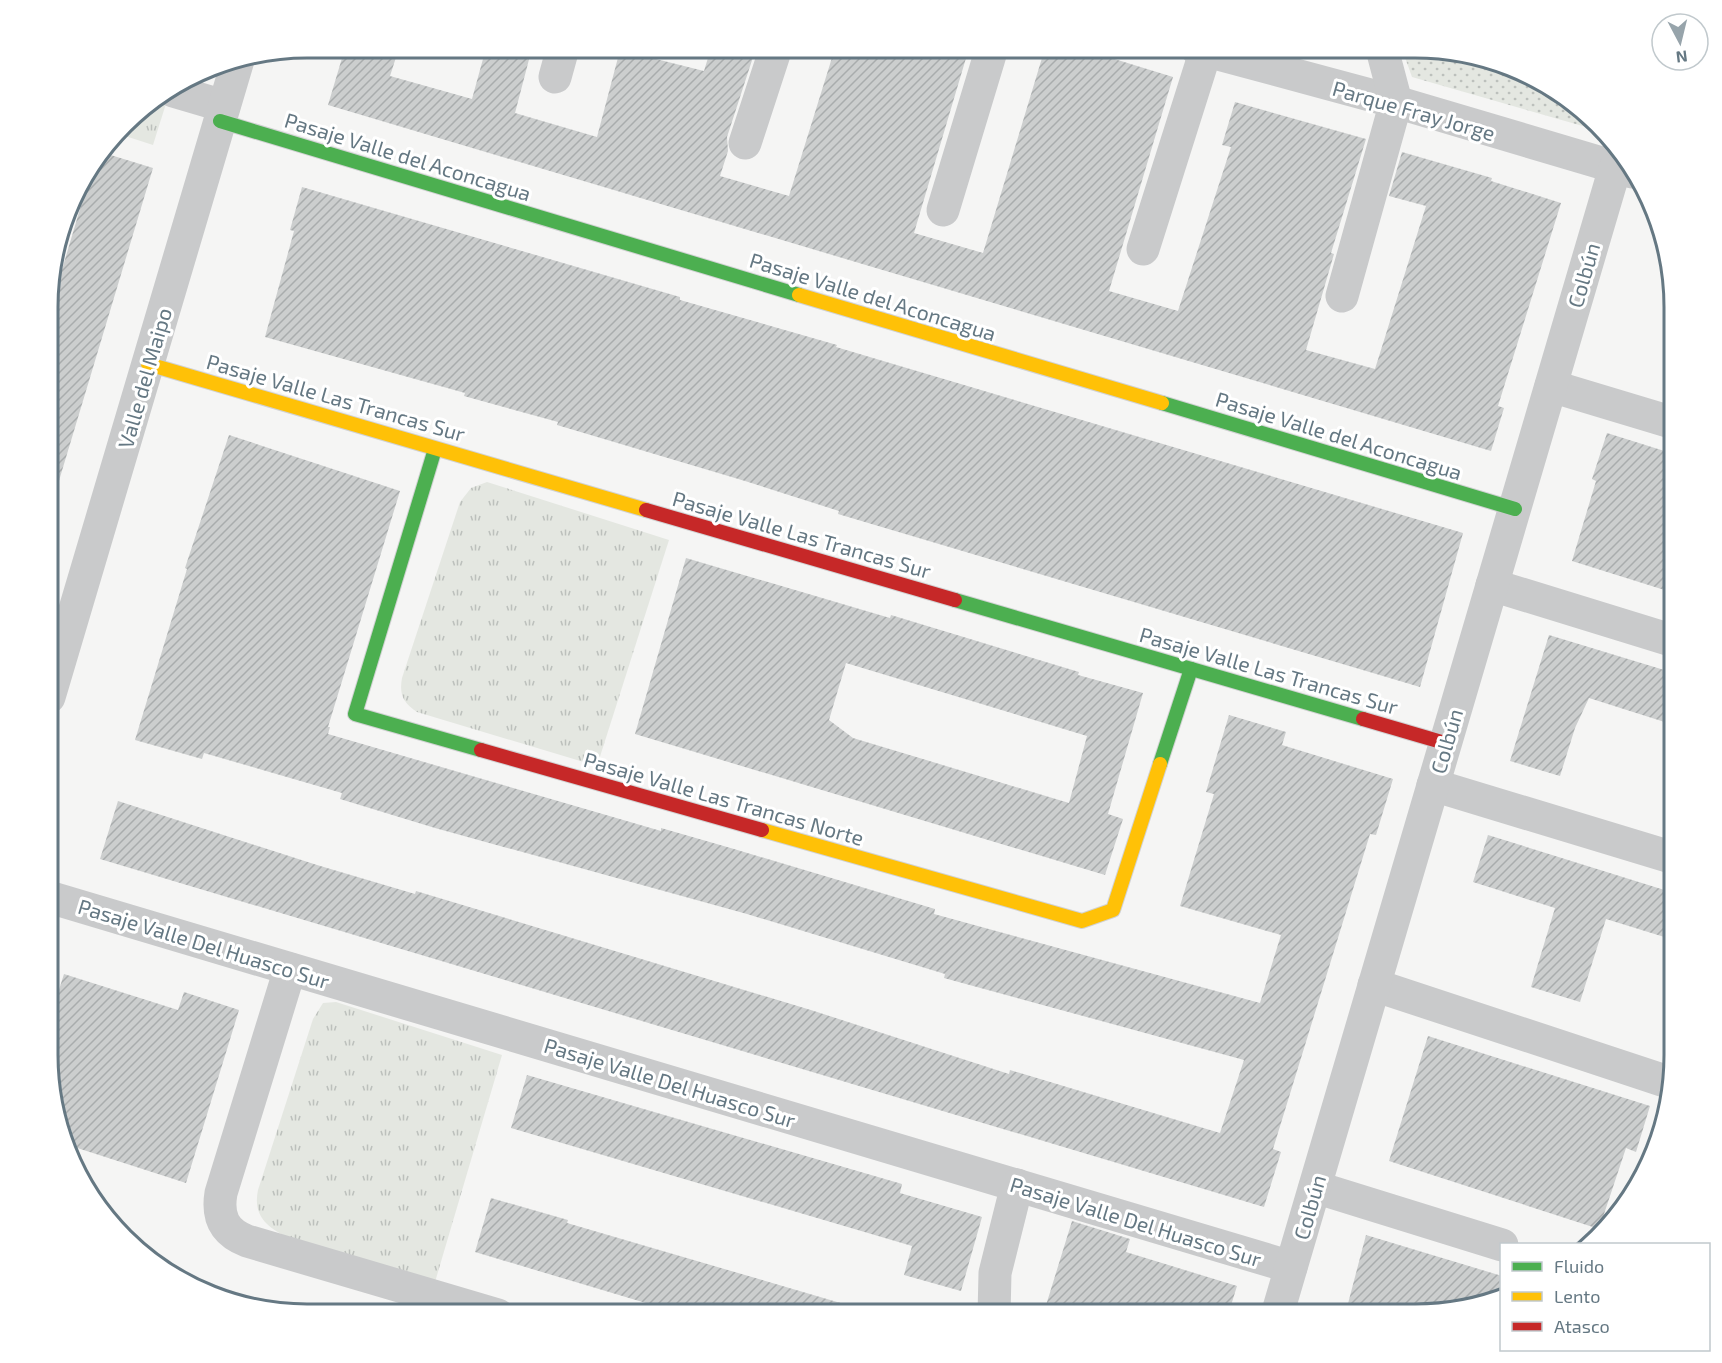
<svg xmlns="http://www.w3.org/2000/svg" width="1722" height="1363" font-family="'Exo 2',sans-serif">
  <defs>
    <pattern id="grass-tufts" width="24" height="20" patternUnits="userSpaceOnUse" patternTransform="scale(1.5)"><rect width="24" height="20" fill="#e4e7e1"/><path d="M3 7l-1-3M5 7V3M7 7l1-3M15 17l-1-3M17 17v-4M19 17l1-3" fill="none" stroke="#bcc0bc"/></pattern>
    <pattern id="park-dots" width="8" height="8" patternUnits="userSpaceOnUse" patternTransform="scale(1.5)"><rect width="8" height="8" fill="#e4e7e1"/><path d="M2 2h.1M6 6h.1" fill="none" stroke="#bcc0bc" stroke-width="1.8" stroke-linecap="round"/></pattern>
    <pattern id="building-hatch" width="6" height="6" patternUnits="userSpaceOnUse" patternTransform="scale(1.5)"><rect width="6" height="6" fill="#cccece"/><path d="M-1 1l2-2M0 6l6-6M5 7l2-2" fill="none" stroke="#a9acad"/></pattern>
  </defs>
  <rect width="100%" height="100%" fill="#f5f5f4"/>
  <g fill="url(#grass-tufts)">
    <polygon points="169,94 153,145 119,134 137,112"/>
    <path d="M487 482 669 540 597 766 417 712C403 703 399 694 402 678L460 502 471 488Z"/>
    <path d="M336 1002 502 1055 435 1282 285 1236C265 1226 253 1214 258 1190L313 1019 323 1003Z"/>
  </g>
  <path fill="url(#park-dots)" d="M1402 49C1469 48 1558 76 1600 131L1412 77Z"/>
  <g fill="url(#building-hatch)" fill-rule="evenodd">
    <polygon points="345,48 399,48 390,76 472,99 486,48 532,48 515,113 597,137 620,50 704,71 711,48 756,48 727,137 728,151 720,176 789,196 835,48 969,48 914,233 983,253 1045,48 1110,48 1108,57 1173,77 1109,291 1178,311 1231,147 1222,145 1235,102 1366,139 1331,253 1334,254 1306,350 1375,369 1426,206 1389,196 1402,152 1492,178 1491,181 1561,203 1498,406 1504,408 1491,451 328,105"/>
    <polygon points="104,153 153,168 58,484 50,483 50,310 93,165"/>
    <polygon points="302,187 680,297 680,300 837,345 836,347 1463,533 1420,687 838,514 839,511 745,481 557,425 558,422 464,396 465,393 265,337 294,231 290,230"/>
    <polygon points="1607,433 1674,454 1674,593 1572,561 1596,481 1592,479"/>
    <polygon points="229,435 400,491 328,727 330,727 328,734 661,831 661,828 734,849 935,909 934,914 1260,1003 1281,935 1180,906 1214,794 1206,792 1229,715 1286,732 1282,745 1393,779 1376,835 1370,834 1273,1149 1281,1152 1264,1207 100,859 118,801 317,865 415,894 416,891 814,1011 1009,1074 1010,1070 1220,1133 1244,1060 944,978 945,974 747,914 435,828 340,799 342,793 204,753 202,759 135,740 187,569 185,568"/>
    <path d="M686 558 890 618 891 615 1079 672 1078 675 1143 693 1108 814 1123 819 1105 875 635 734ZM846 663 1087 736 1069 803 853 738 829 720Z"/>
    <polygon points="1549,635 1674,673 1674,725 1589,698 1575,728 1560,776 1510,761"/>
    <polygon points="1488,835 1674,893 1674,940 1606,919 1580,1002 1531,987 1555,908 1473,882"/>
    <polygon points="64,974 178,1010 184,992 239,1010 186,1183 68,1145 49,1073 49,1021"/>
    <polygon points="1428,1036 1650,1106 1636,1152 1626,1148 1599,1229 1389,1161"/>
    <polygon points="527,1075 902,1184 900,1193 982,1217 961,1291 904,1275 912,1246 511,1128"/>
    <polygon points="491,1198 568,1220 567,1223 844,1304 842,1315 686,1315 475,1252"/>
    <polygon points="1072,1221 1130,1239 1126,1252 1237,1286 1228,1315 1043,1315"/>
    <polygon points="1366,1235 1502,1276 1502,1298 1414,1315 1345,1315"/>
  </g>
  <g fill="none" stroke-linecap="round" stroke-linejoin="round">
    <defs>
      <g id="fast">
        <polyline points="220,121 799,295"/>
        <polyline points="1162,403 1515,509"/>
        <polyline points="435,449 355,714 481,750"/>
        <polyline points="955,600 1363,719"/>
        <polyline points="1160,764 1191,669"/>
      </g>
      <g id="slow">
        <polyline points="799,295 1162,403"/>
        <polyline points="148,364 646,510"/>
        <polyline points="762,830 1082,921 1113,910 1160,764"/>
      </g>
      <g id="jam">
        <polyline points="646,510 955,600"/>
        <polyline points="1363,719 1445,743"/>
        <polyline points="481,750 762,830"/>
      </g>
    </defs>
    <use href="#fast" stroke="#d1d2d3" stroke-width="16"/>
    <use href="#slow" stroke="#d1d2d3" stroke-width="16"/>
    <use href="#jam" stroke="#d1d2d3" stroke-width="16"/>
    <g stroke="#c9cacb" stroke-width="33">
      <polyline points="1196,48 1396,102 1632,172"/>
      <polyline points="555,77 563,48"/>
      <polyline points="173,91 224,106"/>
      <polyline points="745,143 776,48"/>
      <polyline points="943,210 992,48"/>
      <polyline points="1143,249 1205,53"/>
      <polyline points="1342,296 1396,102 1382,49"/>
      <polyline points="1551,386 1674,423"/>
      <polyline points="1492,585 1674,641"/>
      <polyline points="49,697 238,60"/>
      <polyline points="1433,785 1674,858"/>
      <polyline points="49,897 1291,1267"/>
      <path d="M290 969 221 1193C217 1217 224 1232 247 1241L498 1315"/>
      <polyline points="1374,985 1671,1083"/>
      <polyline points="1315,1187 1502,1245"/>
      <polyline points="994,1315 995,1273 1017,1185"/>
      <polyline points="1277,1315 1615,168"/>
    </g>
    <use href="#fast" stroke="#4caf50" stroke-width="14"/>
    <use href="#slow" stroke="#ffc107" stroke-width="14"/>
    <use href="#jam" stroke="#c62828" stroke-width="14"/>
  </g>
  <g text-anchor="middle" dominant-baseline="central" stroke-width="6" stroke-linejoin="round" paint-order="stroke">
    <g font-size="21" fill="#657883" stroke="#fff">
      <text transform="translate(1414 110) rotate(16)">Parque Fray Jorge</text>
      <text transform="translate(408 156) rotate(17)">Pasaje Valle del Aconcagua</text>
      <text transform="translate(1583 275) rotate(-74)">Colbún</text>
      <text transform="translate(873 296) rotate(17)">Pasaje Valle del Aconcagua</text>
      <text transform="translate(144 378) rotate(-74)">Valle del Maipo</text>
      <text transform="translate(336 397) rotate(16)">Pasaje Valle Las Trancas Sur</text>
      <text transform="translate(1339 435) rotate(17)">Pasaje Valle del Aconcagua</text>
      <text transform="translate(802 534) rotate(16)">Pasaje Valle Las Trancas Sur</text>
      <text transform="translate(1269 670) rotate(16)">Pasaje Valle Las Trancas Sur</text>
      <text transform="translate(1446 741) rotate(-74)">Colbún</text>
      <text transform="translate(724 798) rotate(16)">Pasaje Valle Las Trancas Norte</text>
      <text transform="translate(204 943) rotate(17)">Pasaje Valle Del Huasco Sur</text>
      <text transform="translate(670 1082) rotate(17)">Pasaje Valle Del Huasco Sur</text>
      <text transform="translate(1309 1207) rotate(-74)">Colbún</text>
      <text transform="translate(1136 1221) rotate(17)">Pasaje Valle Del Huasco Sur</text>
    </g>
  </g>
  <path d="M0 0H1722V1363H0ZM307 58H1415A249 249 0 0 1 1664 307V1055A249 249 0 0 1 1415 1304H307A249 249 0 0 1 58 1055V307A249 249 0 0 1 307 58Z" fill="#fff" fill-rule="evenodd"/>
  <path fill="none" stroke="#657883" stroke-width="3" d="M307 58H1415A249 249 0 0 1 1664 307V1055A249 249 0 0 1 1415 1304H307A249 249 0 0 1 58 1055V307A249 249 0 0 1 307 58Z"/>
  <rect x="1500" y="1243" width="210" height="108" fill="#ffffff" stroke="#c1c9cd" stroke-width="1.5"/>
  <rect x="1512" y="1262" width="30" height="9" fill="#4caf50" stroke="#c1c9cd" stroke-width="1.5"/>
  <text x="1554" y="1273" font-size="18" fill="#657883">Fluido</text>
  <rect x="1512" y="1292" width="30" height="9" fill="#ffc107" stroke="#c1c9cd" stroke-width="1.5"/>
  <text x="1554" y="1303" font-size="18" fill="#657883">Lento</text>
  <rect x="1512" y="1322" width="30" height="9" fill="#c62828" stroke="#c1c9cd" stroke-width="1.5"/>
  <text x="1554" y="1333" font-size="18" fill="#657883">Atasco</text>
  <g transform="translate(1680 42) rotate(173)"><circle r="28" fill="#ffffff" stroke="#c1c9cd" stroke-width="1.5"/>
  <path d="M0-4.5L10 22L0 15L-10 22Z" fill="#97a4ab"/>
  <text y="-9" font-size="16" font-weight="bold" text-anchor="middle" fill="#657883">N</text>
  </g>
</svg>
